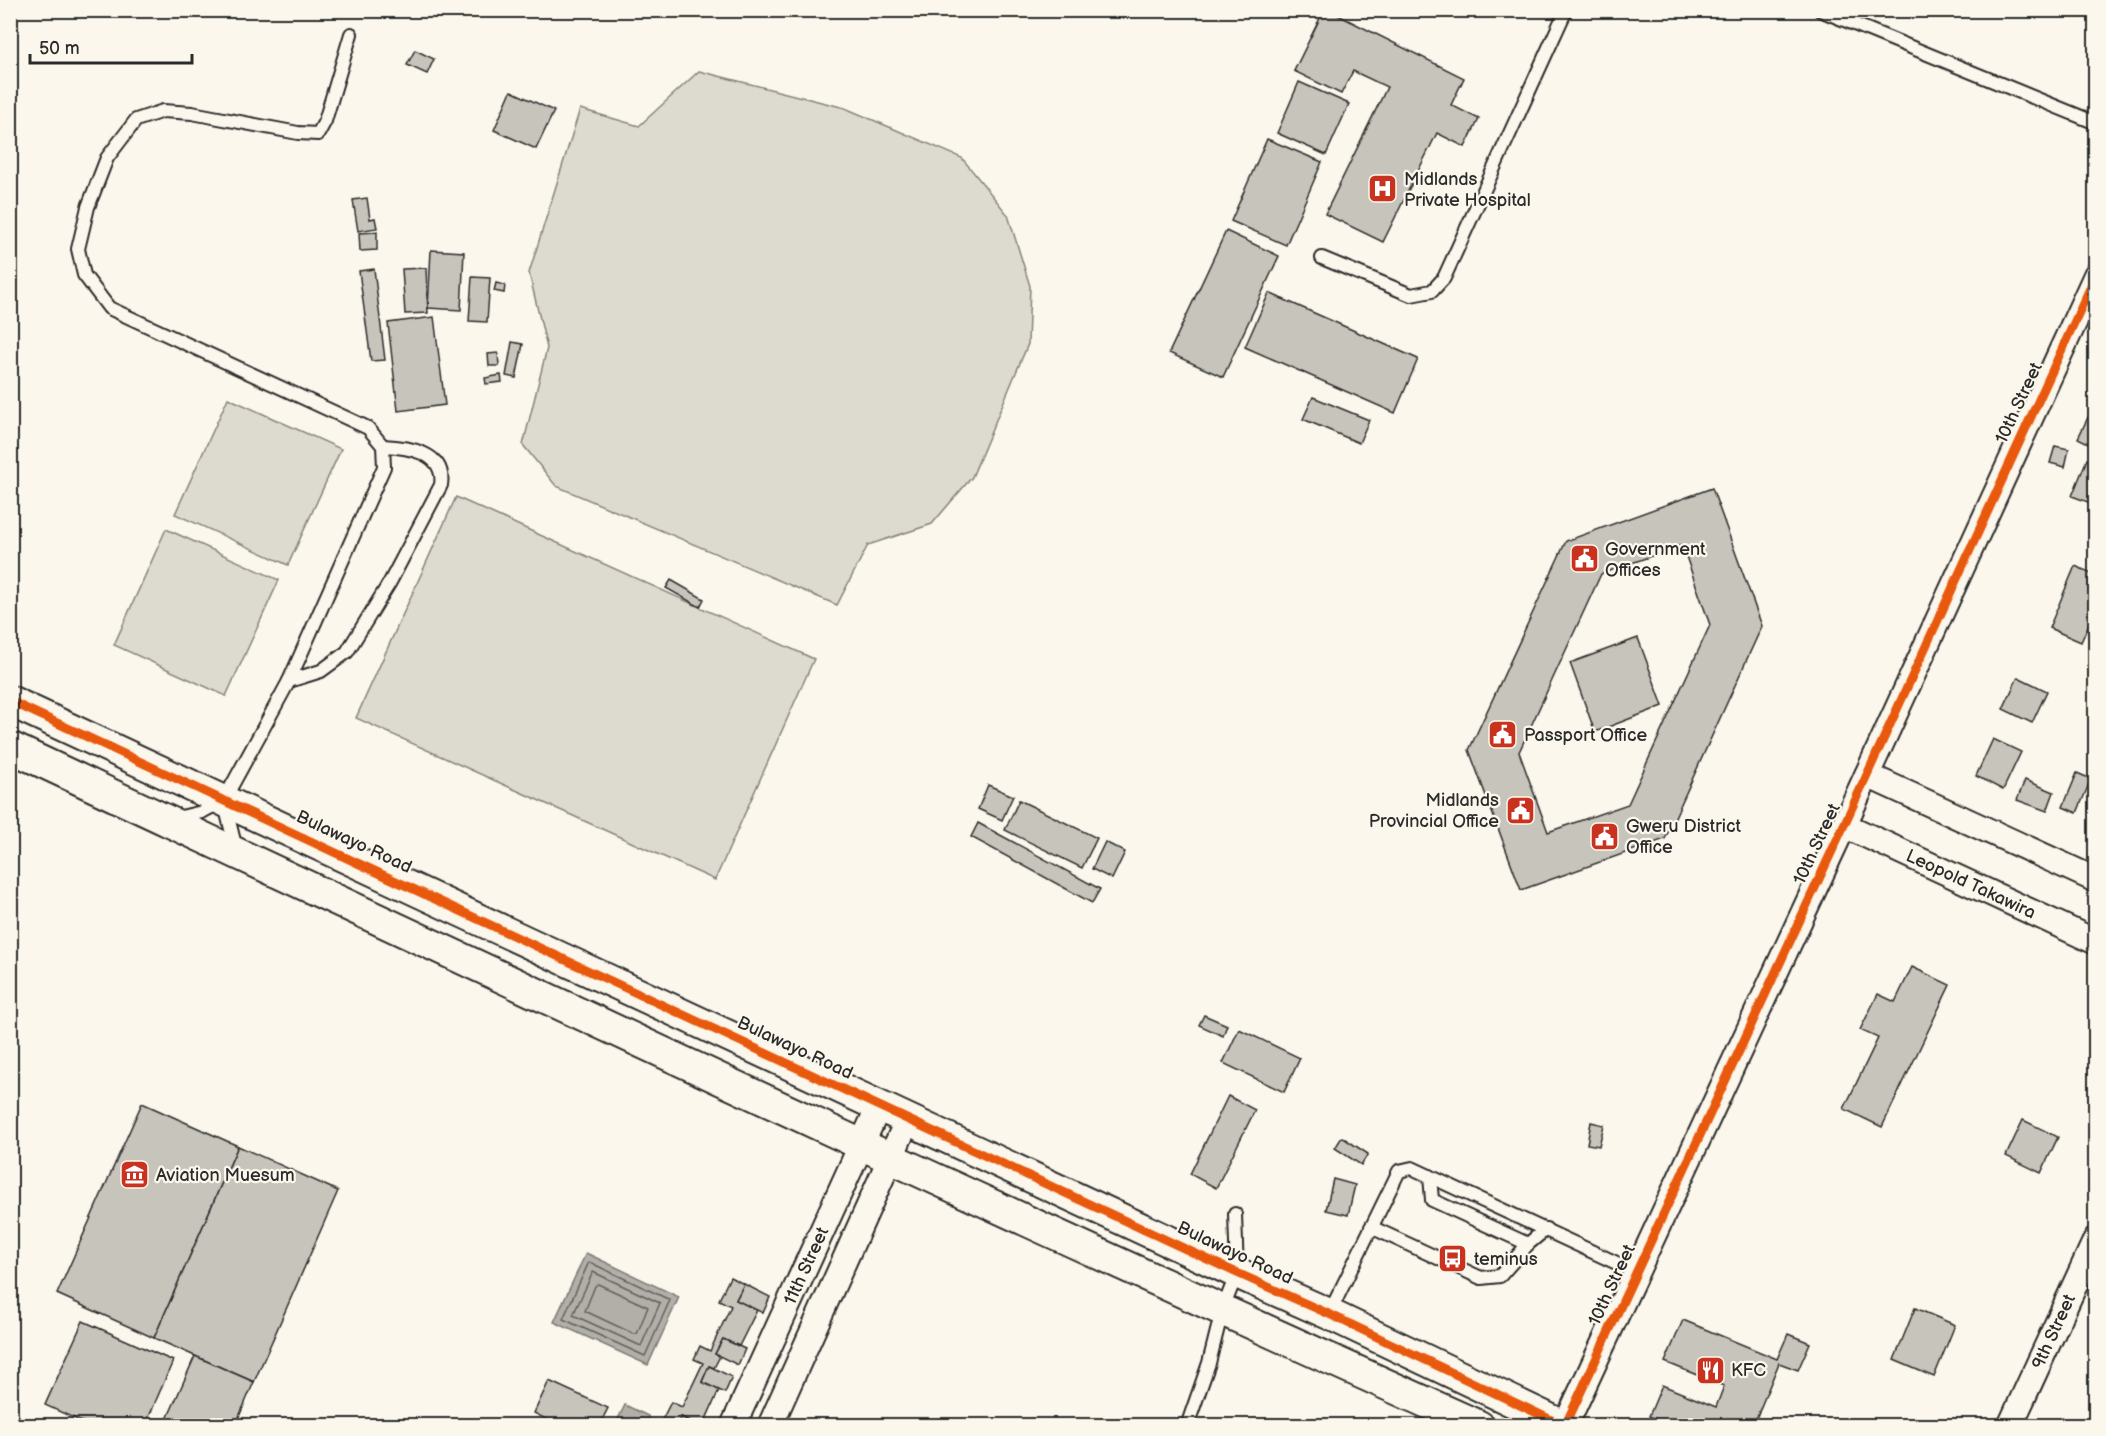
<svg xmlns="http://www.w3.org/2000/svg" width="2106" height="1436" font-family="'Balsamiq Sans',sans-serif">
  <rect width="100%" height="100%" fill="#fbf7ec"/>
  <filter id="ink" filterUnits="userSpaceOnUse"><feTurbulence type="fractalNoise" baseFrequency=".0167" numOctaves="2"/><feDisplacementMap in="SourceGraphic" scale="12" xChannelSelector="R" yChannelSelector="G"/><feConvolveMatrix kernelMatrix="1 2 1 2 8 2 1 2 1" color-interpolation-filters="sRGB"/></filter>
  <g filter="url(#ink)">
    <g fill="#dddad0" stroke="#84827e" stroke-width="1.5">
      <polygon points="699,71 845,108 962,158 1008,215 1030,286 1028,344 972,477 932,524 868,545 837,605 556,486 523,445 547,348 529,273 580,109 639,126"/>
      <polygon points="228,398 341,449 288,565 175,514"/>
      <polygon points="456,497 814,659 715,880 356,718"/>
      <polygon points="166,529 279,580 226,696 114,645"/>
    </g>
    <g fill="#b1afa7" stroke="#7b7a75" stroke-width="1.5">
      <polygon points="586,1253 679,1297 648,1365 554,1322"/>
      <polygon points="625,1405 648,1416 651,1425 631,1425 618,1419"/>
    </g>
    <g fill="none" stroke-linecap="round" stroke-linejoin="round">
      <g stroke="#61605d" stroke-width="1.5">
        <polygon points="589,1262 670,1300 645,1356 563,1319"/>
        <polygon points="593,1272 660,1303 641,1346 573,1315"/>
        <polygon points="598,1284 648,1307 637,1334 634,1334 585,1311 595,1286"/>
      </g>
    </g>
    <g fill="#c7c4bc" stroke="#2b2b2b" stroke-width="1.5" fill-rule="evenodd">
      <polygon points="1324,10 1328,10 1464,78 1451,105 1479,119 1465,147 1437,133 1383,242 1325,214 1387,87 1353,71 1341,94 1294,71"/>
      <polygon points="415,50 434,59 427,74 407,65"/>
      <polygon points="1299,82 1349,104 1326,155 1277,133"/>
      <polygon points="511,91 554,111 536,149 494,130"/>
      <polygon points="1267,139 1322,162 1286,245 1231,221"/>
      <polygon points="367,198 370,219 375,218 377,228 358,231 353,200"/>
      <polygon points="1226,231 1279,256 1223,377 1169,353"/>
      <polygon points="377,232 377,250 360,251 359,233"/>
      <polygon points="431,250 464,252 461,310 428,308"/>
      <polygon points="426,268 428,313 405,314 402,269"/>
      <polygon points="374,269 385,360 371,361 359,271"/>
      <polygon points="472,277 490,278 487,322 469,321"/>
      <polygon points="496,283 505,285 504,293 494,291"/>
      <polygon points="1269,293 1418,359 1395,413 1245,347"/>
      <polygon points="434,317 445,405 398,411 388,323"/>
      <polygon points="512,342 523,344 516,378 506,376"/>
      <polygon points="498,353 499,366 489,366 488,354"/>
      <polygon points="501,375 502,382 486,384 485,378"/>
      <polygon points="1313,397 1369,420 1359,443 1303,419"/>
      <polygon points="2096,401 2096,447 2078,438"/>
      <polygon points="2055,446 2069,449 2065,467 2050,463"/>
      <polygon points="2087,459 2096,463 2096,505 2072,496"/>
      <path d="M1712 488 1762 626 1665 839 1521 890 1469 750 1566 541ZM1682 545 1710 625 1628 804 1548 832 1519 752 1601 574Z"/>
      <polygon points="2075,566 2096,575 2096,608 2081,642 2049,628"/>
      <polygon points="671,580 704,599 700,607 666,588"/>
      <polygon points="1638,638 1663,706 1595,732 1570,663"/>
      <polygon points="2018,677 2047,691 2032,723 2003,709"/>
      <polygon points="1993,739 2021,752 2003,790 1976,776"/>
      <polygon points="2077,773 2091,779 2077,813 2063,807"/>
      <polygon points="2025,780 2054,792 2047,811 2017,800"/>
      <polygon points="988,785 1013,796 1002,820 978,809"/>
      <polygon points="1019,800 1097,838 1082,868 1005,830"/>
      <polygon points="978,823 1100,889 1092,903 971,837"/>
      <polygon points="1105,842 1125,852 1112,879 1092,869"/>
      <polygon points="1912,967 1950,985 1882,1127 1844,1109 1878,1038 1860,1030 1878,994 1895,1002"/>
      <polygon points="1204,1015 1227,1025 1223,1036 1199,1025"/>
      <polygon points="1239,1029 1300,1058 1284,1092 1223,1063"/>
      <polygon points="1228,1096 1255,1110 1216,1188 1190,1174"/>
      <polygon points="142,1103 238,1146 154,1338 57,1294"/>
      <polygon points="2023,1120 2058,1137 2041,1173 2006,1156"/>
      <polygon points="1591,1122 1604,1125 1599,1146 1587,1144"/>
      <polygon points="1342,1137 1368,1154 1361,1165 1335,1148"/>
      <polygon points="238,1146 338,1191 254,1382 154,1338"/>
      <polygon points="1333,1179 1355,1185 1348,1215 1326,1210"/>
      <polygon points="730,1277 744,1284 736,1300 757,1310 739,1346 723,1339 715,1354 720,1356 714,1368 709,1366 702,1382 719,1390 703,1426 681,1417 677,1426 659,1426 671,1402 682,1407 703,1363 694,1359 700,1346 710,1351 731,1306 719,1300"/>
      <polygon points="744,1284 770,1297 763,1313 736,1300"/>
      <polygon points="1915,1308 1955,1325 1934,1377 1894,1360"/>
      <polygon points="1683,1320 1777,1359 1788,1334 1810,1343 1798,1370 1779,1363 1753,1426 1672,1426 1649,1416 1662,1385 1716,1407 1724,1386 1665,1362"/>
      <polygon points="83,1321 173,1361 145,1426 91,1426 45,1405"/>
      <polygon points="723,1339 745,1349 738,1365 715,1354"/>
      <polygon points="195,1356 254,1382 235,1426 164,1426"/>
      <polygon points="709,1366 732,1377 725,1393 702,1382"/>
      <polygon points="549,1381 608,1408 599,1426 559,1426 534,1413"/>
      <polygon points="681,1417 699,1426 677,1426"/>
    </g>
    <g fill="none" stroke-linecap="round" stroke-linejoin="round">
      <defs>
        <g id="service">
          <polyline points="1820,10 2096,123"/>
          <polyline points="1322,258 1411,295 1432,291 1444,278 1566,10"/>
          <path d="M289 681 321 671 347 652 390 582 441 485C446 452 408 447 383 446"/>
          <polyline points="225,805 236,849"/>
          <polyline points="177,818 202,812 224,800 289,681 384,467 383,446 368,428 109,308 84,275 78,249 88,207 107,158 136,120 163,111 192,113 298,133 318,134 325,121 351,34"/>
          <polyline points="1430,1176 1432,1200 1528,1244"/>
          <polyline points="1371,1227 1481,1278 1500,1276 1528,1244 1546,1229"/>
          <polyline points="1329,1314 1399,1171 1412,1168 1636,1272"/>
          <polyline points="1187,1426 1209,1363 1222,1311 1237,1273 1235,1214"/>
        </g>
        <g id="minor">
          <polyline points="1867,775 2096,880"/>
          <path id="s1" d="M1844 825 2096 942"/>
          <path id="s2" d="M733 1426 879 1106"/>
          <polyline points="770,1426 908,1119"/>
          <polyline points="1565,1426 1844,825 2096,275"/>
          <path id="s3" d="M2010 1426 2096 1239"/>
        </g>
        <g id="tertiary">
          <polyline points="10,701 1237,1273 1329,1314 1564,1426"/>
          <path d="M10 747C499 976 987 1206 1479 1426"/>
        </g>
      </defs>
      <use href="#service" stroke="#2b2b2b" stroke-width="16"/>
      <use href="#minor" stroke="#2b2b2b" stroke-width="28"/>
      <use href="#tertiary" stroke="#2b2b2b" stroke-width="34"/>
      <use href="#service" stroke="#fbf7ec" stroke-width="12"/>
      <use href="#minor" stroke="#fbf7ec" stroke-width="24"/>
      <use href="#tertiary" stroke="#fbf7ec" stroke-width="30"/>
      <defs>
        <g id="cycleway">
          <polyline points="10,701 1237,1273 1329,1314 1564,1426"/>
          <polyline points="1565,1426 1844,825 2096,275"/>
        </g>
      </defs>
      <use href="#cycleway" stroke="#fbf7ec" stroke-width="13"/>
      <use href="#cycleway" stroke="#e8590c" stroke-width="9"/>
    </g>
  </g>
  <defs>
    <symbol id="hospital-square" viewBox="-11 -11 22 22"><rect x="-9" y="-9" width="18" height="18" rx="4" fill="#c8321e" stroke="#fbf7ec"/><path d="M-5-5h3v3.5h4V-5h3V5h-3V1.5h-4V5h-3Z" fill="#fff"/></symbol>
    <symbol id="civic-square" viewBox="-11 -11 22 22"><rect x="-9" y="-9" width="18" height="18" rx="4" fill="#c8321e" stroke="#fbf7ec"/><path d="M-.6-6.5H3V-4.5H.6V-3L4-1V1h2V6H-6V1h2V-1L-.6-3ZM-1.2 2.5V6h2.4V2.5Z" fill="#fff"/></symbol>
    <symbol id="museum-square" viewBox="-11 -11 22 22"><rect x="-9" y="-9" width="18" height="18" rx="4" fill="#c8321e" stroke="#fbf7ec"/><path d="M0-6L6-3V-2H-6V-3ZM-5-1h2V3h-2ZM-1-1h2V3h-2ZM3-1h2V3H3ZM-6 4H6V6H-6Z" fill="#fff"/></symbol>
    <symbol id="bus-square" viewBox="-11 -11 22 22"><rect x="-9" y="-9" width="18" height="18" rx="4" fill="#c8321e" stroke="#fbf7ec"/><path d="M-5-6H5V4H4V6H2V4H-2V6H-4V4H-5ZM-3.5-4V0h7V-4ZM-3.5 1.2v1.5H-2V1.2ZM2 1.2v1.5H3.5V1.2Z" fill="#fff"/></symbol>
    <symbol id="restaurant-square" viewBox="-11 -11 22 22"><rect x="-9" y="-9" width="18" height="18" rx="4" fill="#c8321e" stroke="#fbf7ec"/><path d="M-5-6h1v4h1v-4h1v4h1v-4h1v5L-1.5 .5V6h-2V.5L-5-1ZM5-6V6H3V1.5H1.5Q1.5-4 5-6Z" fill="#fff"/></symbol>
  </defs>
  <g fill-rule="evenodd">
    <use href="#hospital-square" x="1366" y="172" width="33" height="33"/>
    <use href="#civic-square" x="1568" y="542" width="33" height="33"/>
    <use href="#civic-square" x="1486" y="718" width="33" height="33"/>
    <use href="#civic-square" x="1504" y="794" width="33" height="33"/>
    <use href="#civic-square" x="1588" y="820" width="33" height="33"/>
    <use href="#museum-square" x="118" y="1158" width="33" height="33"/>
    <use href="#bus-square" x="1436" y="1242" width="33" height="33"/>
    <use href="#restaurant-square" x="1694" y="1354" width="33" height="33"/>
  </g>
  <g text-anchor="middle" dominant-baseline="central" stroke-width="4.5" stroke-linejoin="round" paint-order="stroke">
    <g font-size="18" fill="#2b2b2b" stroke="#fbf7ec" text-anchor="start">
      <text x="1404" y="179">Midlands<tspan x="1404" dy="21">Private Hospital</tspan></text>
      <text x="1605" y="549">Government<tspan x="1605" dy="21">Offices</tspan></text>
      <text x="1524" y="735">Passport Office</text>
      <text x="1499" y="800" text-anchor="end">Midlands<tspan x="1499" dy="21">Provincial Office</tspan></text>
      <text x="1626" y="826">Gweru District<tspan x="1626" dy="21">Office</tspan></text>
      <text x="156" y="1175">Aviation Muesum</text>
      <text x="1474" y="1259">teminus</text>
      <text x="1731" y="1370">KFC</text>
    </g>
    <g font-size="18" fill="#2b2b2b" stroke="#fbf7ec">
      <text transform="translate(2019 403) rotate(-65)">10th Street</text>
      <text transform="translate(354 842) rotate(25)">Bulawayo Road</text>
      <text transform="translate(1817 844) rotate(-65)">10th Street</text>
      <text stroke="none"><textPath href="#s1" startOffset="140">Leopold Takawira</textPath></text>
      <text transform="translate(795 1048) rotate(25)">Bulawayo Road</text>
      <text transform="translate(1235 1253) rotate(25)">Bulawayo Road</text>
      <text stroke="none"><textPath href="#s2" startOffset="176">11th Street</textPath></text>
      <text transform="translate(1612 1285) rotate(-65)">10th Street</text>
      <text stroke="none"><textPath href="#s3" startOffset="104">9th Street</textPath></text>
    </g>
  </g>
  <rect width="2106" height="1436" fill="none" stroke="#fbf7ec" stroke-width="36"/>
  <rect x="18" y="18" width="2070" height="1400" fill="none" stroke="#2b2b2b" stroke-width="2" filter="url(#ink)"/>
  <path d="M30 54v9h162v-9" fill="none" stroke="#2b2b2b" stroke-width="3"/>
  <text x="39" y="54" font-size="18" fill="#2b2b2b" stroke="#fbf7ec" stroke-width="4.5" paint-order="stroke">50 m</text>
</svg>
